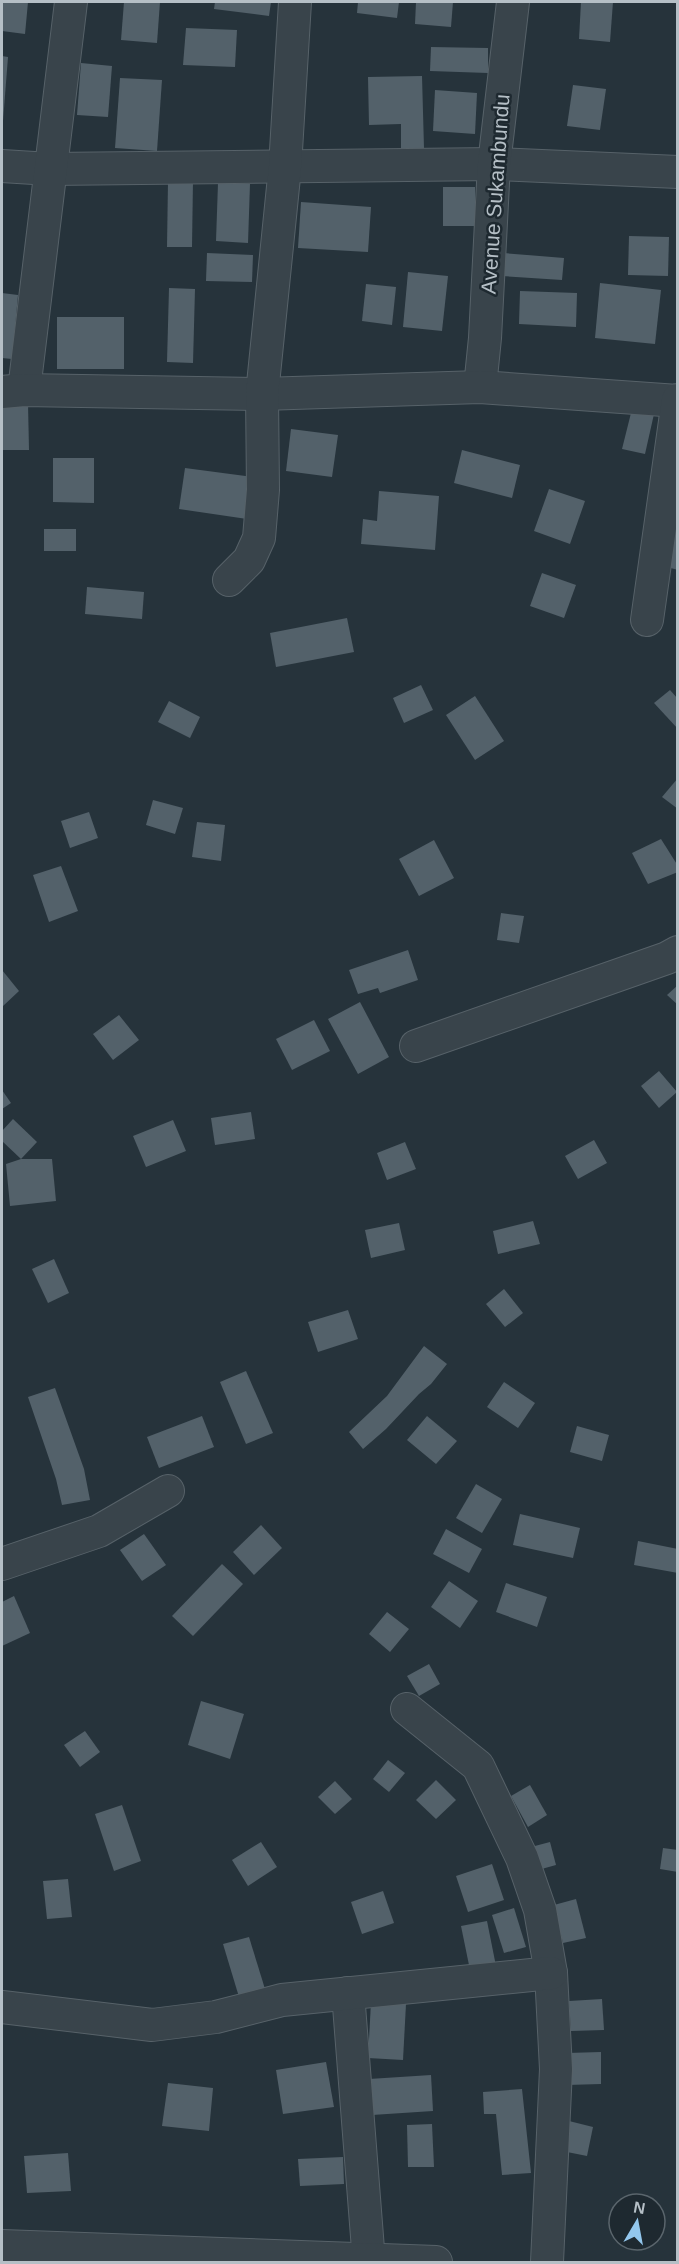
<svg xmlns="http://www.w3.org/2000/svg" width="679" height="2264" font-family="Helvetica,sans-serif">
  <rect width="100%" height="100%" fill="#26333b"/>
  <g fill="#53616a">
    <polygon points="2,2 28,2 25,34 2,31"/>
    <polygon points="124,2 160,2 157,43 121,40"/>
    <polygon points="215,2 271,2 269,16 214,9"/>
    <polygon points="358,2 399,2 397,18 357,13"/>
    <polygon points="416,2 453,2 451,27 415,24"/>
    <polygon points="581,2 613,2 610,42 579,39"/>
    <polygon points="186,28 237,30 235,67 183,65"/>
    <polygon points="431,47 488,48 488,73 430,71"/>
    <polygon points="2,56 8,57 3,121 2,121"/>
    <polygon points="81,63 112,66 108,117 77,115"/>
    <polygon points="422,76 424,148 401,148 401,124 369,125 368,77"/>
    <polygon points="120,78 162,80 157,151 115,148"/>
    <polygon points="573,85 606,89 600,130 567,126"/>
    <polygon points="435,90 477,93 475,134 433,131"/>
    <polygon points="193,180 192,247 167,247 168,181"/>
    <polygon points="218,183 250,184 248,243 216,241"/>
    <rect x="443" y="187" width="32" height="39"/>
    <polygon points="301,202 371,207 368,252 298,248"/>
    <polygon points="629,236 669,237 668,276 628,275"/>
    <polygon points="207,253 253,255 252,282 206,281"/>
    <polygon points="503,253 564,258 562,280 502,276"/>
    <polygon points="408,272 448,276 442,331 403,327"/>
    <polygon points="600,283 661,290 655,344 595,338"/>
    <polygon points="366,284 396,287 392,325 362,321"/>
    <polygon points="169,288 195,289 193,363 167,362"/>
    <polygon points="520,291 577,293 576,327 519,324"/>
    <polygon points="2,293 18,295 12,359 2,358"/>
    <rect x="57" y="317" width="67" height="52"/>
    <polygon points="2,403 28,403 29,450 2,450"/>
    <polygon points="632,409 654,414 645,454 622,449"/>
    <polygon points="291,429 338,435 332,477 286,471"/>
    <polygon points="462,450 520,465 512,498 454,483"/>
    <polygon points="53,458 94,458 94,503 53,502"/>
    <polygon points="185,468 253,477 247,519 179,509"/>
    <polygon points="549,489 585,501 570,544 534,531"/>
    <polygon points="379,491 439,496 435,550 361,544 363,519 377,521"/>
    <rect x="44" y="529" width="32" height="22"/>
    <polygon points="676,532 678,533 678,570 667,567"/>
    <polygon points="542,573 576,585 564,618 530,606"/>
    <polygon points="87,587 144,592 142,619 85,614"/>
    <polygon points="347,618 354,652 276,667 270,633"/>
    <polygon points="421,685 433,710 404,723 393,698"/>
    <polygon points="670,690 678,699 678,729 654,703"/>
    <polygon points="475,696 504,741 475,760 446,715"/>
    <polygon points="169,701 200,717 190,738 158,722"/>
    <polygon points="678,778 678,809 662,797"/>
    <polygon points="153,800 183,808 175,834 146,825"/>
    <polygon points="89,812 98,838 70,848 61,821"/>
    <polygon points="197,822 225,825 221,861 192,857"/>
    <polygon points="661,839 678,866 678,872 648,884 632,853"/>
    <polygon points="434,840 454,878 419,896 399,859"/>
    <polygon points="61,866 78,911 49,922 33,875"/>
    <polygon points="501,913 524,916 519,943 497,940"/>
    <polygon points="408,950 418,980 380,993 378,988 358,994 349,970"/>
    <polygon points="2,970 19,991 2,1007"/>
    <polygon points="678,985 678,1005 667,995"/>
    <polygon points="360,1002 389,1057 358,1074 328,1019"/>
    <polygon points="119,1015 139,1040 113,1060 93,1034"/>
    <polygon points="314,1020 330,1051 292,1070 276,1039"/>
    <polygon points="659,1071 677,1092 659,1108 641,1086"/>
    <polygon points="2,1090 11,1103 2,1109"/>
    <polygon points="251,1112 255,1139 215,1145 211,1118"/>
    <polygon points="13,1119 37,1142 21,1159 2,1141 2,1131"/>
    <polygon points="173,1120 186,1151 146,1167 133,1136"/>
    <polygon points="594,1140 607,1163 578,1179 565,1156"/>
    <polygon points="405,1142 416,1169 387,1180 377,1153"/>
    <polygon points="21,1159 52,1159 56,1201 10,1206 6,1164"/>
    <polygon points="533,1221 540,1244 498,1254 493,1231"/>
    <polygon points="399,1223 405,1250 371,1258 365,1230"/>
    <polygon points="54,1259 69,1293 48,1303 32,1269"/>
    <polygon points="504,1289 523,1313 505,1327 486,1304"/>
    <polygon points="348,1310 358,1339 318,1352 308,1322"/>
    <polygon points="424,1346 447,1364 431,1384 419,1394 386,1429 363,1449 349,1432 387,1396"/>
    <polygon points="246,1371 273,1433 246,1444 220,1382"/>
    <polygon points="504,1382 535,1403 518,1428 487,1407"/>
    <polygon points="55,1388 84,1469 90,1500 62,1505 56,1479 28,1397"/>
    <polygon points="202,1416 214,1447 159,1468 147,1437"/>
    <polygon points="427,1416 457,1441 436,1464 407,1440"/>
    <polygon points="577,1426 609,1435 602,1461 570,1452"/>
    <polygon points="476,1484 502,1499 482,1533 456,1518"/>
    <polygon points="520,1514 580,1528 573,1558 513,1545"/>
    <polygon points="261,1525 282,1548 254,1575 233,1552"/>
    <polygon points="446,1529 482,1549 469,1573 433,1554"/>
    <polygon points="144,1534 166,1565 142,1581 120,1550"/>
    <polygon points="638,1541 678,1549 678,1573 634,1565"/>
    <polygon points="222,1564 243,1584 193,1636 172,1616"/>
    <polygon points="449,1581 478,1601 460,1628 431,1607"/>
    <polygon points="506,1583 547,1597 537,1627 496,1612"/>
    <polygon points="14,1596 30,1633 2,1646 2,1602"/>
    <polygon points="387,1612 409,1629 390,1652 369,1634"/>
    <polygon points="429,1664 440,1684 419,1696 407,1676"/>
    <polygon points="201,1701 244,1714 230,1759 188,1745"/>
    <polygon points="85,1731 100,1752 80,1767 64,1745"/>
    <polygon points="388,1760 405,1773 389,1792 373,1779"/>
    <polygon points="436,1780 456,1800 436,1819 416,1800"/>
    <polygon points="335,1781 352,1799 335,1814 318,1797"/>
    <polygon points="530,1785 547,1815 528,1827 511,1796"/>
    <polygon points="122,1805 141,1861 114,1871 95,1814"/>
    <polygon points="261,1842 277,1867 248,1886 232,1860"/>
    <polygon points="550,1842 556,1865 538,1870 531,1847"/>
    <polygon points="663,1848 678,1850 678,1872 660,1869"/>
    <polygon points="492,1864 504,1900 468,1912 456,1876"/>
    <polygon points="68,1879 72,1917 47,1919 43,1881"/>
    <polygon points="383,1891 394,1923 362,1934 351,1902"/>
    <polygon points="576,1899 586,1938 563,1943 554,1905"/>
    <polygon points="514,1908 526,1947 504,1953 492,1915"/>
    <polygon points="487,1921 496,1966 470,1970 461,1926"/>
    <polygon points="249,1937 265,1989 239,1997 223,1944"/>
    <polygon points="602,1999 604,2030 571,2031 569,2001"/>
    <polygon points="371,2002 406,2004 403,2060 368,2058"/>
    <polygon points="601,2052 601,2084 567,2085 567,2053"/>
    <polygon points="326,2062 334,2107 283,2114 276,2070"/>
    <polygon points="431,2075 433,2111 372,2115 369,2079"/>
    <polygon points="168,2083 213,2088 209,2131 162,2126"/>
    <polygon points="522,2089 531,2173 502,2175 496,2114 484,2114 483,2092"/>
    <polygon points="569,2121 593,2127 587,2156 562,2151"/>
    <polygon points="432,2124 434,2167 408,2167 407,2125"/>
    <polygon points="68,2153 71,2191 27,2193 24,2156"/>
    <polygon points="343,2157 344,2184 300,2186 298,2159"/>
  </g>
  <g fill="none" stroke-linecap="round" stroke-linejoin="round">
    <defs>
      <g id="street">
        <polyline points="2,166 50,169 494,164 678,172"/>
        <polyline points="480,387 485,338 494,164 513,2"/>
        <polyline points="24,390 71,2"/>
        <polyline points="2,392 24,390 262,394 480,387 678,401"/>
        <polyline points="229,580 249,560 259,538 263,490 262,394 285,167 295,2"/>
        <polyline points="647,620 678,400"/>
        <polyline points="416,1046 667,958 678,952"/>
        <polyline points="2,1564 99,1531 168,1491"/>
        <polyline points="407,1709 478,1766 522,1858 540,1910 551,1973 556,2069 547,2262"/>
        <polyline points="348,1993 369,2262"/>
        <polyline points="2,2007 152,2025 216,2017 282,2000 551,1973"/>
        <polyline points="2,2246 436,2262"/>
      </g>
    </defs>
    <use href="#street" stroke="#576269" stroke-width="34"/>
    <use href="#street" stroke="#39444b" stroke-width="32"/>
  </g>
  <g text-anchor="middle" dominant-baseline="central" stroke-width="5" stroke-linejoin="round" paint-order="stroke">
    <g font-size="21" fill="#b5bfc6" stroke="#1e2930">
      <text transform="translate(495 194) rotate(-86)">Avenue Sukambundu</text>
    </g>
  </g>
  <rect width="679" height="2264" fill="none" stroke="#b5bfc6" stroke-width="6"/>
  <g transform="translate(637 2222) rotate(10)"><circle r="28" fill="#1e2930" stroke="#5a656c" stroke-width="1.5"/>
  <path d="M0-4.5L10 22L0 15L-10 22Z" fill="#93c7ed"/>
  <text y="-9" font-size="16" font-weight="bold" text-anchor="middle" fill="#b5bfc6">N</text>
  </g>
</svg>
